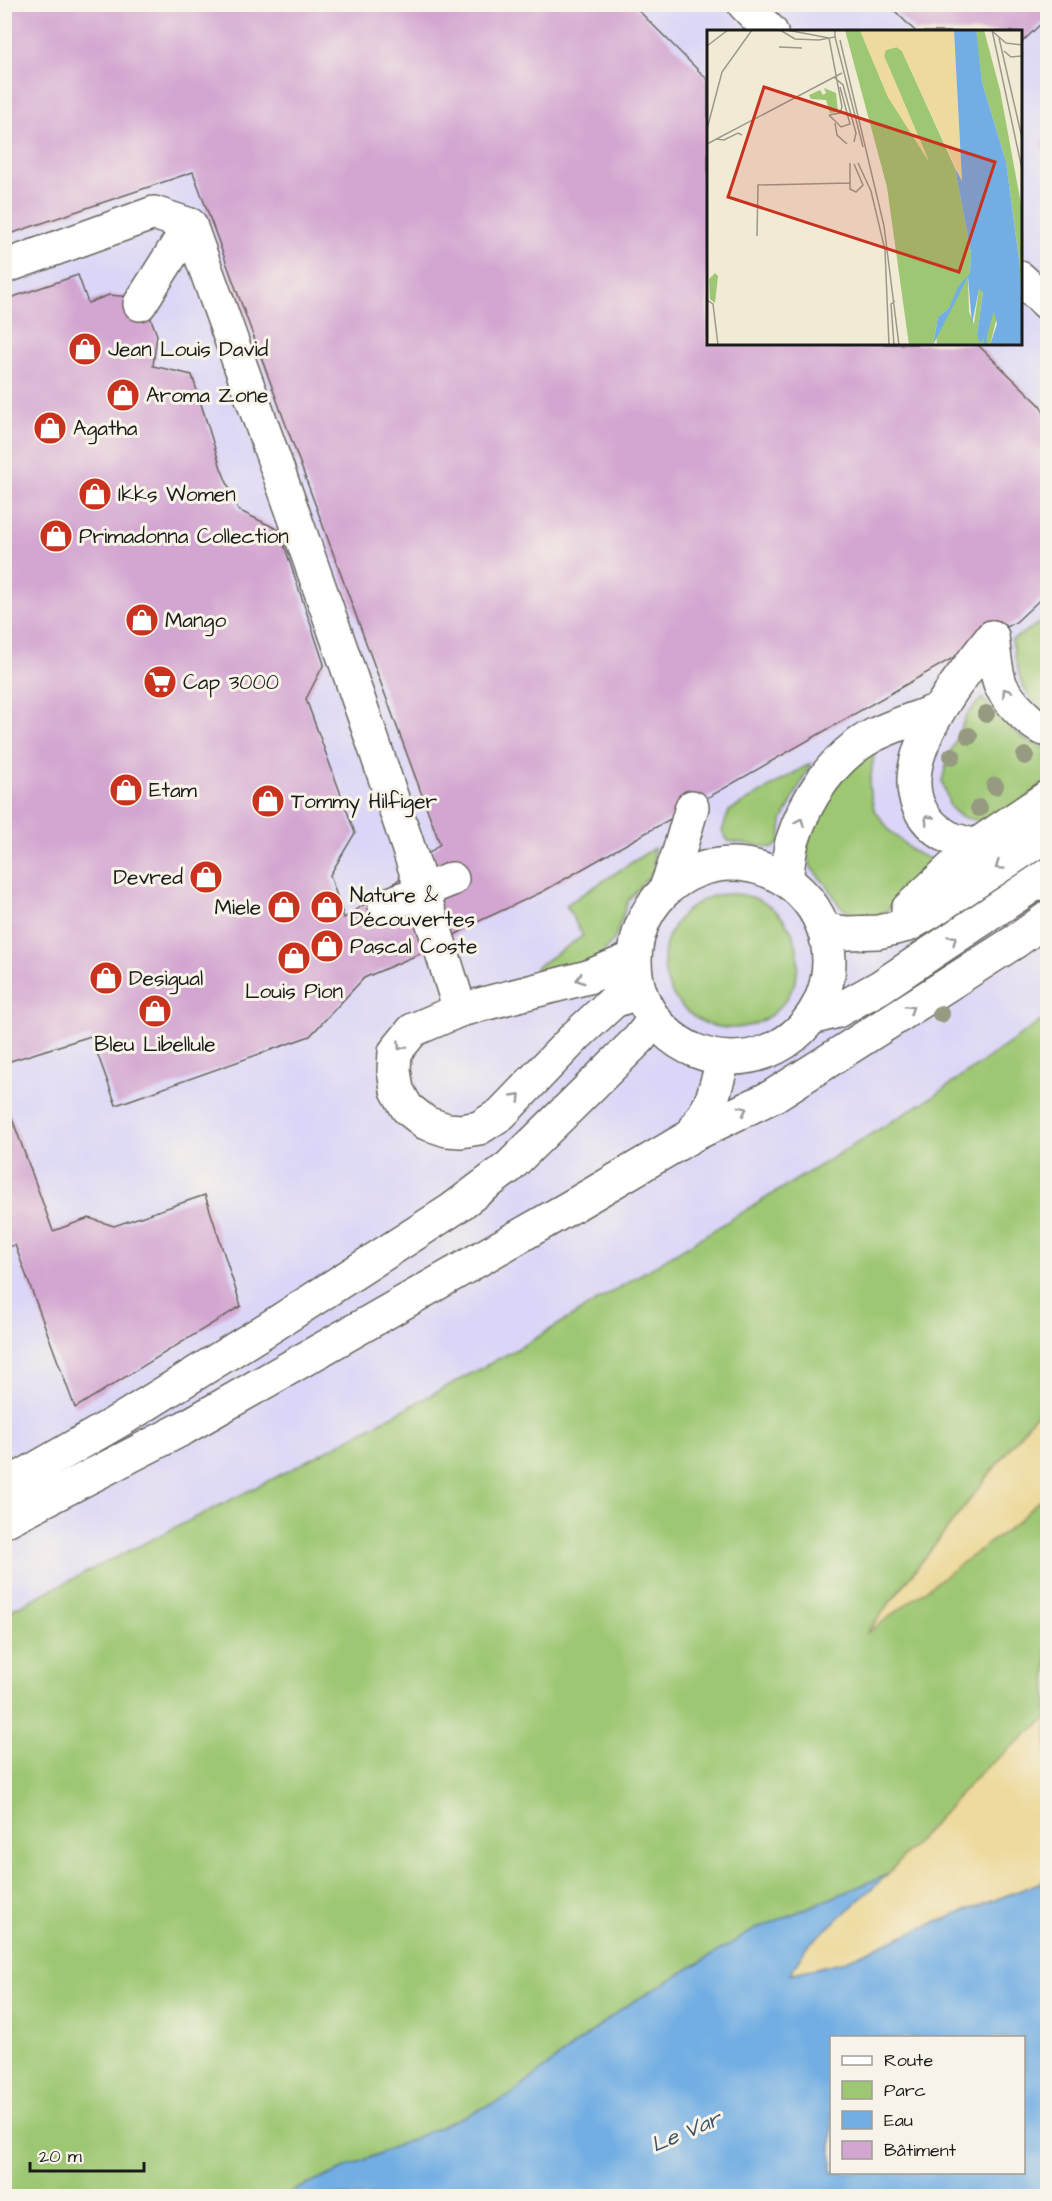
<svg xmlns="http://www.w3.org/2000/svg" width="1052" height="2201" font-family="'Architects Daughter',sans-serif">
  <rect width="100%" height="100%" fill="#f7f3e8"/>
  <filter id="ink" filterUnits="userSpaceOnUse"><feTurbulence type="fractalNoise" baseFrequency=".0167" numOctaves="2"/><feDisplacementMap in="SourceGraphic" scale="12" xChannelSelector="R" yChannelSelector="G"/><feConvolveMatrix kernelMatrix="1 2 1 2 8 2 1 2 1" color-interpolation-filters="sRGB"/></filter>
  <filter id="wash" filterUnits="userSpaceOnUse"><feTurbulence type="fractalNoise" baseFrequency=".008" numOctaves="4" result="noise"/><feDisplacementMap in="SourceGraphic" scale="24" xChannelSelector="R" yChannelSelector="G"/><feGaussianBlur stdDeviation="1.35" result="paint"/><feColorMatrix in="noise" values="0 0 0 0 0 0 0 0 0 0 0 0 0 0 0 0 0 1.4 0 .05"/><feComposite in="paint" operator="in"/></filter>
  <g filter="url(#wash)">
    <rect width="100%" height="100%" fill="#f1ead5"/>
    <path fill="#dbd6f7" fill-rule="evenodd" d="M5 5H1047V1017L932 1097 528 1343 296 1467 5 1613ZM708 32H1020V344H708Z"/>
    <g fill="#9ec773" stroke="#5d7248" stroke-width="1.5">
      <path d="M1047 618V711C1019 697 1017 667 1012 640Z"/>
      <path d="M982 698C1000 719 1019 742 1047 748V784L999 815 981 821 961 817 950 807 942 781 948 758 966 716Z"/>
      <polygon points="875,750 869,787 874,809 889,830 914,852 936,862 935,868 884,913 869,918 854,917 839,905 829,888 812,869 807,854 811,826 838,780"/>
      <polygon points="811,763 782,821 780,843 773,848 728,841 722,831 729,811"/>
      <polygon points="654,848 653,871 628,901 614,940 599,957 540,979 536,967 583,936 566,905"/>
      <circle cx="731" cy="961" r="67"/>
      <polygon points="1047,1017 1047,1400 868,1631 1016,1523 1047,1492 1047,1718 979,1774 887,1875 754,1930 621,2009 508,2097 282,2196 5,2196 5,1613 296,1467 528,1343 932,1097"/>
    </g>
    <g fill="#eeda9e" stroke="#857b5d" stroke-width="1.5">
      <polygon points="1047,1400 1047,1492 1016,1523 866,1634"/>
      <polygon points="1047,1718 1047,1880 919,1929 842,1962 789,1974 806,1947 887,1875 979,1774"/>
    </g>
    <path fill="#72aee3" stroke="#476580" stroke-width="1.5" fill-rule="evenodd" d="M887 1875 806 1947 790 1974 842 1962 919 1929 1047 1880V2196H282L508 2097 621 2009 754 1930ZM832 2038H1024V2172H832Z"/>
    <g id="blocks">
      <g fill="#d3a6d1">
        <polygon points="4,4 632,4 708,80 708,344 977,344 1040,405 1048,421 1048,592 1016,622 542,892 475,923 431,949 364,978 310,1036 116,1105 91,1036 4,1063 4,300 78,275 88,303 109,295 132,297 148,311 157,335 153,366 192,375 221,468 238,510 279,530 324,664 306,699 355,833 330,875 344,918 386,890 440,844 193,172 4,236"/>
        <polygon points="889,5 1048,5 1048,17 1020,44 1020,32 916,32"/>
        <polygon points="1048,136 1048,152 1040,144"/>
        <polygon points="5,1099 53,1231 89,1218 114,1226 205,1195 241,1306 75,1408 15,1245 4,1248"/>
      </g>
    </g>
  </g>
  <g filter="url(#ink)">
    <use href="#blocks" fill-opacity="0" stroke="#67645d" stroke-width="1.5"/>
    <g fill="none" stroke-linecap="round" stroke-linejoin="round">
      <defs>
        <g id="minor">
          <polyline points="744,4 771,32"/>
          <path d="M4 267 154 213 190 225C283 485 379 746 460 1010"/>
          <polyline points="1020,278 1048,304"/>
          <polyline points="140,304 190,225"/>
          <path d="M992 637C955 685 865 789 948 837 956 841 966 843 975 846L1048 797"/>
          <path d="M992 637C994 650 996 677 1002 688 1010 702 1033 728 1048 730"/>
          <circle cx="732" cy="961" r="97"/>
          <path d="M786 879C788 867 789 854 792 842 805 800 833 756 874 735 894 725 917 718 938 710"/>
          <polyline points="666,888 679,852 692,807"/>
          <polyline points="385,906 452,879"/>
          <polyline points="908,909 975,846"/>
          <polyline points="825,930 847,933 878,932 908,925 930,912 1048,834"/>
          <polyline points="634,958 588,977 460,1010 413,1030 395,1052 394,1070 397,1090 407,1108 426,1123 447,1130 461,1131 479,1128 501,1114 577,1035 614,1001 639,992"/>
          <polyline points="811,1018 837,1011 880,987 1048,875"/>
          <polyline points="691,1136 711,1103 724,1058"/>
          <polyline points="4,1487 124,1418 272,1326 453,1209 509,1167 639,1039 654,1020"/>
          <polyline points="4,1521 184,1428 574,1205 691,1136 773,1096 1016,941 1048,918"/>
        </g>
      </defs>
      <use href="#minor" stroke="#67645d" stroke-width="36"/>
      <use href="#minor" stroke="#fff" stroke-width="33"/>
    </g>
    <g fill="#959a80">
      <circle cx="986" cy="714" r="9"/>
      <circle cx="969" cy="736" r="9"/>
      <circle cx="952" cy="756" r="9"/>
      <circle cx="1025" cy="756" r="9"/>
      <circle cx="995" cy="786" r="9"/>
      <circle cx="979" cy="808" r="9"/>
      <circle cx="941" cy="1014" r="9"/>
    </g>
    <defs><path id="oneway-chevron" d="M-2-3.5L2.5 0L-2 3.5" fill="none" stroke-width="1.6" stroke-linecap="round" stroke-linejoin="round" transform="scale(1.5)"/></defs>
    <g stroke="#999">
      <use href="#oneway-chevron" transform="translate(1006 692) rotate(-123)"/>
      <use href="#oneway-chevron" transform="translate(928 819) rotate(-134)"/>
      <use href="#oneway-chevron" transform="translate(800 822) rotate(-68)"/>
      <use href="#oneway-chevron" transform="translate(999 866) rotate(146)"/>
      <use href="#oneway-chevron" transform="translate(953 939) rotate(-34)"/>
      <use href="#oneway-chevron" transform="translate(580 979) rotate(163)"/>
      <use href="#oneway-chevron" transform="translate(910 1009) rotate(-33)"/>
      <use href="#oneway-chevron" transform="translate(401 1046) rotate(125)"/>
      <use href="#oneway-chevron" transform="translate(517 1097) rotate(-46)"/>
      <use href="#oneway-chevron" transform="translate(743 1110) rotate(-26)"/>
    </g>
  </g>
  <defs>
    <symbol id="shop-disc" viewBox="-11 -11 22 22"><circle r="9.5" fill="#c8321e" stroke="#f7f3e8"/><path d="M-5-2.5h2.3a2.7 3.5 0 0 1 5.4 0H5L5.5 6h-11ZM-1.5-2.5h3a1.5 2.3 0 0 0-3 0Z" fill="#fff"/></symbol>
    <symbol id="supermarket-disc" viewBox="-11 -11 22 22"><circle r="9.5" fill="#c8321e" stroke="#f7f3e8"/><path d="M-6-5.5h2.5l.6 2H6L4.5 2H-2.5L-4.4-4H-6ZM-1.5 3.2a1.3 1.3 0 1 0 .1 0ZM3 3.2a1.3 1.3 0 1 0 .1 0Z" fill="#fff"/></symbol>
  </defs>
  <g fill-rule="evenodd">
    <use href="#shop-disc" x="66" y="330" width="38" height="38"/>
    <use href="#shop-disc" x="104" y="376" width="38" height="38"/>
    <use href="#shop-disc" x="31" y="409" width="38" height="38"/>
    <use href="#shop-disc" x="76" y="475" width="38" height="38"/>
    <use href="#shop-disc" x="37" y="517" width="38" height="38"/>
    <use href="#shop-disc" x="123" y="601" width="38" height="38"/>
    <use href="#supermarket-disc" x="141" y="663" width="38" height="38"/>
    <use href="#shop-disc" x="107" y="771" width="38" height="38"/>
    <use href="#shop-disc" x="249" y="782" width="38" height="38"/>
    <use href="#shop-disc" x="187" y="858" width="38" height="38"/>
    <use href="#shop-disc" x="265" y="888" width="38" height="38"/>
    <use href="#shop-disc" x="308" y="888" width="38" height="38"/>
    <use href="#shop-disc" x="308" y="927" width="38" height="38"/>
    <use href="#shop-disc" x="275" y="939" width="38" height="38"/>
    <use href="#shop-disc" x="87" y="959" width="38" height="38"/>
    <use href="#shop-disc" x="136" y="992" width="38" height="38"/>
  </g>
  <g text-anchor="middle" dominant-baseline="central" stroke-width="6" stroke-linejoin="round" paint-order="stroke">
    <g font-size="21" fill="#1c1c1c" stroke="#f7f3e8" text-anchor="start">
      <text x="108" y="349">Jean Louis David</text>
      <text x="146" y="395">Aroma Zone</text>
      <text x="73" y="428">Agatha</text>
      <text x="118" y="494">Ikks Women</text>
      <text x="79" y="536">Primadonna Collection</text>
      <text x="165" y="620">Mango</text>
      <text x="183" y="682">Cap 3000</text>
      <text x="149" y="790">Etam</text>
      <text x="291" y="801">Tommy Hilfiger</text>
      <text x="183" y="877" text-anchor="end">Devred</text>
      <text x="350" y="895">Nature &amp;<tspan x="350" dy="24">Découvertes</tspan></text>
      <text x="261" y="907" text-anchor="end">Miele</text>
      <text x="350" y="946">Pascal Coste</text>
      <text x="129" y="978">Desigual</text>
      <text x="294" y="991" text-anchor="middle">Louis Pion</text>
      <text x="155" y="1044" text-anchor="middle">Bleu Libellule</text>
    </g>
    <g font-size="22" font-style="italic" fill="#3e566c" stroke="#f7f3e8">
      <text transform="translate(686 2132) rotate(-23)">Le Var</text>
    </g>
  </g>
  <g transform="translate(707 30)">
    <rect width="315" height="315" fill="#f1ead5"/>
    <path d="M138 0H153L181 67 221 129 177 26 178 20 190 17 195 21 248 138 264 223 263 243 242 278 231 287 226 315H202L180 157ZM268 0H277L293 60 314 174 315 287 313 237 299 132 275 52ZM117 58 129 63 131 82 123 83 119 70 104 69 102 65 113 60 116 65 119 63ZM8 243 11 246 8 273 3 269 2 249ZM261 247 262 282 267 294 272 259 276 261 270 305 287 280 290 287 283 315H230L229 303Z" fill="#9ec773"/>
    <path d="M153 0H247L255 151 195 21 189 17 179 20 177 26 222 132 181 67Z" fill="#eeda9e"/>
    <path d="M247 0H269L275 52 299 132 313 237 315 315H283L290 294 287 281 280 305 273 313 270 305 276 262 272 259 265 294 261 247 226 315 231 287 242 278 251 257 263 243 264 223 248 138 255 151Z" fill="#72aee3"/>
    <path fill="none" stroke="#72aee3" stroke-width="3" d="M278 315 279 297"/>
    <path fill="none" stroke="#9c988b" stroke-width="1.5" d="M73 0 88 9 112 10 128 7V0M80 0 122 8M285 0 315 139M285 1 299 13 315 15M128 7 156 117M292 8 315 108M133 10 177 196 192 315M0 16 21 0M72 17 95 18M297 21 304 27 315 26M127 47 136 55 149 103 147 112M122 85 133 83 135 77 122 8M122 85 134 97 143 94 133 57M128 93 130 105 140 114M0 99 15 42 45 0M9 109 17 110 31 103 35 105M0 114 135 43M143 133V159L149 162 156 155 147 134M151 133 164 161 178 220 182 315M50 206 51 155 143 153M0 270 6 274 11 315M187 315 184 274 188 271"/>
    <path fill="#c8321e" fill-opacity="0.15" stroke="#c8321e" stroke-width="3" d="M57 57 288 132 252 242 21 167Z"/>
    <rect width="315" height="315" fill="none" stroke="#1c1c1c" stroke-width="3"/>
  </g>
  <rect width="1052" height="2201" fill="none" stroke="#f7f3e8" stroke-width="24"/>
  <rect x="830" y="2036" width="195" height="138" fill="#f7f3e8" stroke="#9f9d96" stroke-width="1.5"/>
  <rect x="842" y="2056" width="30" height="9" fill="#ffffff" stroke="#9f9d96" stroke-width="1.5"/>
  <text x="884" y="2066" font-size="18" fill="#1c1c1c">Route</text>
  <rect x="842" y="2081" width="30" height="18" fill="#9ec773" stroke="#9f9d96" stroke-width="1.5"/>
  <text x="884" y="2096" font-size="18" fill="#1c1c1c">Parc</text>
  <rect x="842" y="2111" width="30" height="18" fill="#72aee3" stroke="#9f9d96" stroke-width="1.5"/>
  <text x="884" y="2126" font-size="18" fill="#1c1c1c">Eau</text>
  <rect x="842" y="2141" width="30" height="18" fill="#d3a6d1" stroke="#9f9d96" stroke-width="1.5"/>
  <text x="884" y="2156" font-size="18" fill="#1c1c1c">Bâtiment</text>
  <path d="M30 2162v9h114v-9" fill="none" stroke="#1c1c1c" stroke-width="3"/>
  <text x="39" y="2162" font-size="18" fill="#1c1c1c" stroke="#f7f3e8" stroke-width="4.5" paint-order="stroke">20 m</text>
</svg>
